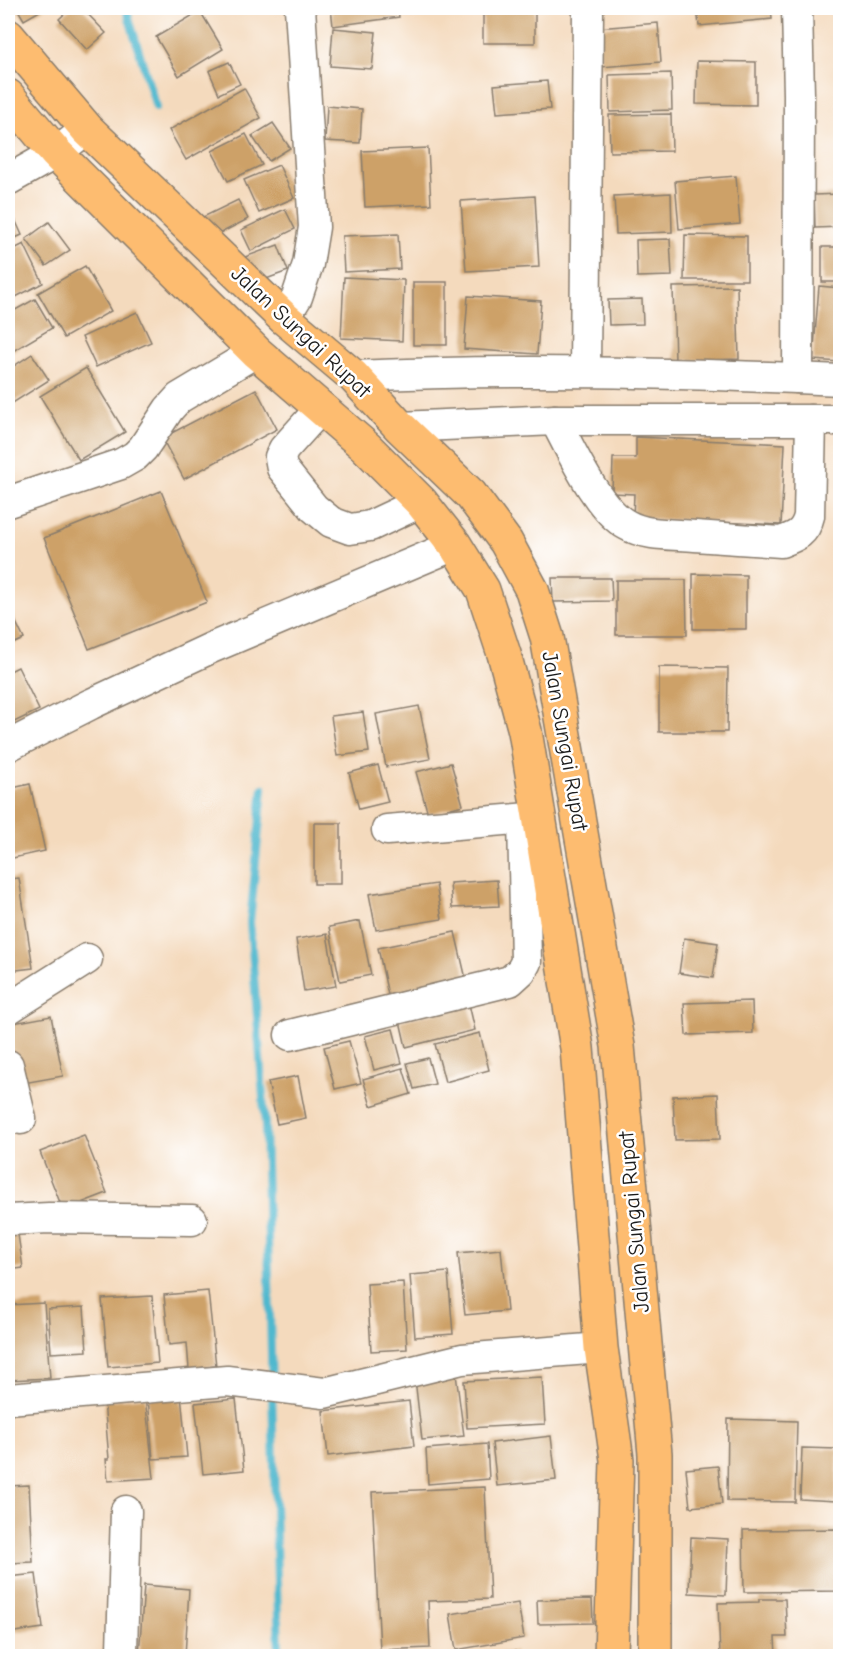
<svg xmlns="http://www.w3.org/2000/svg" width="848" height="1664" font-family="'Comic Neue',sans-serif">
  <rect width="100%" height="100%" fill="#fff"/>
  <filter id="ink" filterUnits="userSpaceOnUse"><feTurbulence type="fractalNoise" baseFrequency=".0167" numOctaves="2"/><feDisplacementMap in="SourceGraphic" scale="12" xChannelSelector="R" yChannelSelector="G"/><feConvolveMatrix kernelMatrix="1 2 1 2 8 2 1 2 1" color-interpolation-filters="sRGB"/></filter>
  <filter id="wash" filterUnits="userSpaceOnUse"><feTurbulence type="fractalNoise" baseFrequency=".008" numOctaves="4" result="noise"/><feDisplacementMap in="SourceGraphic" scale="24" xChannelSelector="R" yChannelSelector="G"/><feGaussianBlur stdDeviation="1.35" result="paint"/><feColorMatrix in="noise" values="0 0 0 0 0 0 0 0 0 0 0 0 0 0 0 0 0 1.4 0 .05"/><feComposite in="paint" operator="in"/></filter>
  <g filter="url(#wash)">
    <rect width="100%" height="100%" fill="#f4dabd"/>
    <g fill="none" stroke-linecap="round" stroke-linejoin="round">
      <g stroke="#50b8ce" stroke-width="8">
        <polyline points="126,8 156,107"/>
        <polyline points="263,788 250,922 265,1125 279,1656"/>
      </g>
    </g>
    <g id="blocks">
      <g fill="#cda168">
        <polygon points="17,8 45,8 24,20"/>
        <polygon points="71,8 82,8 106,33 87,50 59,19"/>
        <polygon points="331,8 398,8 399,17 333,26"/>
        <rect x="483" y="8" width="52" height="35"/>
        <polygon points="697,8 771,8 772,19 699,26"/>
        <polygon points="200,11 223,49 179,76 156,37"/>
        <polygon points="658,23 661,62 601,67 598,28"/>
        <polygon points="333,28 376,32 372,69 330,66"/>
        <polygon points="697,61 756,62 756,105 696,104"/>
        <polygon points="229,62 240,84 219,94 209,71"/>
        <polygon points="671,73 672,110 610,112 609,75"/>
        <polygon points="547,81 550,109 497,113 494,85"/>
        <polygon points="244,88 261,118 186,160 169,130"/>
        <polygon points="327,106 362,109 360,143 325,141"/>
        <polygon points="671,114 672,151 610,152 609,115"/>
        <polygon points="273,123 290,148 269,161 252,136"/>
        <polygon points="246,134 262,165 228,181 212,151"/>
        <polygon points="428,148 431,204 365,207 362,151"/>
        <polygon points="279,165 294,198 259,213 244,180"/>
        <polygon points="736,176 740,224 679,229 675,181"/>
        <polygon points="671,193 672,232 616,234 614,196"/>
        <polygon points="840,194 840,227 815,228 814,195"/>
        <polygon points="535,196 539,267 466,271 461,201"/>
        <polygon points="238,200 248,219 213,237 203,217"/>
        <polygon points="8,204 22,235 8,241"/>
        <polygon points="285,209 295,229 251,251 241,230"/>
        <polygon points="49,222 70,250 46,266 26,239"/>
        <polygon points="398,234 400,269 344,272 342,236"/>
        <polygon points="685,235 747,236 747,280 684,280"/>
        <polygon points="670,239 672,276 637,277 636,240"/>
        <polygon points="24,244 43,283 8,301 8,252"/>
        <polygon points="278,245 288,271 255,283 245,257"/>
        <rect x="822" y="247" width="18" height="35"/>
        <polygon points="85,266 111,311 64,338 38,293"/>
        <polygon points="344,277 404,280 402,341 341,338"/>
        <rect x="413" y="282" width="34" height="63"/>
        <polygon points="737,286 739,359 675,361 673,287"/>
        <polygon points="819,286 840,288 840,362 813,360"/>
        <polygon points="468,296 541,301 537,354 464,349"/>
        <polygon points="35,299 52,328 8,354 8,314"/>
        <polygon points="642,299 643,324 609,325 608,300"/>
        <polygon points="137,312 151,342 96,367 82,337"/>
        <polygon points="32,354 49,380 8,406 8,370"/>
        <polygon points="86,368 125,432 79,460 40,396"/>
        <polygon points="256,389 277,429 184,479 162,438"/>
        <polygon points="636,437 785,444 781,525 633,518 634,494 612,493 613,458 636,458"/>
        <polygon points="161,491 207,602 89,649 44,538"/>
        <polygon points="693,574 746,575 746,629 693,629"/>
        <polygon points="552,578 611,578 612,601 553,602"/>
        <polygon points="616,580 686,580 687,635 616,635"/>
        <polygon points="8,606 24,639 8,646"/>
        <polygon points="18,667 39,710 8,725 8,672"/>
        <polygon points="659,667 728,668 727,732 659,732"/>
        <polygon points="419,706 430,759 386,767 376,714"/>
        <polygon points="363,712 369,752 337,756 331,716"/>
        <polygon points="451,763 463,805 428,814 416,772"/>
        <polygon points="378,765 388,802 359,809 349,773"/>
        <polygon points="30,784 45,851 8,859 8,789"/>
        <rect x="314" y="823" width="27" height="61"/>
        <polygon points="19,878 33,968 8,971 8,879"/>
        <polygon points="497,880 499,906 452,908 450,883"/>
        <polygon points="436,884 442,919 376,930 369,894"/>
        <polygon points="360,921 371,975 340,981 329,927"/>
        <polygon points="455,932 466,979 388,995 378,948"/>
        <polygon points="327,934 336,986 304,991 296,939"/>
        <polygon points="684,938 718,943 713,978 679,973"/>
        <polygon points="752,1001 753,1033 686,1035 684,1003"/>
        <polygon points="469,1004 475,1030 406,1047 400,1021"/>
        <polygon points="51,1016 63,1076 18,1084 8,1024"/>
        <polygon points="393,1029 402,1063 374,1070 365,1036"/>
        <polygon points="480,1033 489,1070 445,1082 435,1044"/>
        <polygon points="349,1041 361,1083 335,1089 324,1047"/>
        <polygon points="428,1058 435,1084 414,1089 407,1063"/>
        <polygon points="403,1068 411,1094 371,1106 363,1079"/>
        <polygon points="298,1076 306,1118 277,1124 268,1082"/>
        <polygon points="718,1094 720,1139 675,1140 673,1096"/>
        <polygon points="84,1135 107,1193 63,1210 40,1152"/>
        <polygon points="17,1228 23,1268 8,1270 8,1229"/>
        <polygon points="501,1249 507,1311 465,1315 458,1253"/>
        <polygon points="448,1272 453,1334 415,1337 410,1275"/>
        <polygon points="403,1282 407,1349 371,1351 367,1284"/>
        <polygon points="208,1291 216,1366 189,1369 187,1343 169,1345 164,1295"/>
        <polygon points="152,1296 158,1363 108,1367 102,1299"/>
        <polygon points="44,1303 50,1378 8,1380 8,1305"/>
        <polygon points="84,1307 87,1351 51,1353 48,1309"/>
        <polygon points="456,1374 464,1436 422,1440 415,1379"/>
        <polygon points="542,1377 545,1424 467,1428 464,1381"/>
        <polygon points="181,1395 187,1457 153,1459 148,1398"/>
        <polygon points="145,1397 154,1478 108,1481 106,1459 109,1459 104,1401"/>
        <polygon points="236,1399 244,1470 203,1474 195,1403"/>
        <polygon points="409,1401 414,1446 328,1456 323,1411"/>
        <polygon points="728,1419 797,1421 795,1502 727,1501"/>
        <polygon points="551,1436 556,1480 497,1486 492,1443"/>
        <polygon points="487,1444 489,1479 428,1484 426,1449"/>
        <polygon points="802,1448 838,1449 836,1501 800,1499"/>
        <polygon points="718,1466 722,1504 690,1507 686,1469"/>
        <polygon points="29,1485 33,1562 8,1563 8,1486"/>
        <polygon points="485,1487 490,1599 428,1601 430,1648 380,1650 372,1492"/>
        <polygon points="840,1529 840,1591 744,1592 743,1530"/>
        <polygon points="691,1537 728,1539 726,1595 689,1593"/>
        <polygon points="36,1574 43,1628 8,1633 8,1577"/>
        <polygon points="144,1585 189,1589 185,1656 139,1656"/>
        <polygon points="592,1599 593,1623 538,1624 537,1600"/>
        <polygon points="759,1599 785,1599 787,1637 775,1637 776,1656 720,1656 718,1603 759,1602"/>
        <polygon points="518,1603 524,1638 456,1650 450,1614"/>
        <polygon points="515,1651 515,1656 482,1656 482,1655"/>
      </g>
    </g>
  </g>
  <g filter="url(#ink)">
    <use href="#blocks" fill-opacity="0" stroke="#887b6c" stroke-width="1.5"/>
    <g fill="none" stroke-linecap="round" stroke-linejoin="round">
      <defs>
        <g id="minor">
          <polyline points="797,8 799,95 798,378"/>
          <polyline points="8,180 56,153 87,129"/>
          <polyline points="284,318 297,297 308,264 314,227 300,8"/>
          <polyline points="585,371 588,8"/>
          <path d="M353 376C516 368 678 373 840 380"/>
          <polyline points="320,409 284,449 280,457 282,468 314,508 331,522 350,529 370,526 421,502"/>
          <path d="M555 420C571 450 597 509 627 525 646 536 673 534 695 536 724 538 752 540 781 542 797 536 805 533 809 516L811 420"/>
          <polyline points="400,427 555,420 840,420"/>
          <polyline points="8,502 121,464 135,456 143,448 169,409 179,398 256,352"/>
          <polyline points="8,746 91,704 211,648 455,545"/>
          <polyline points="387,830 540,817"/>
          <polyline points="8,1009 87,959"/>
          <polyline points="290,1035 510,981 521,971 526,962 523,819"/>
          <polyline points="8,1065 21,1119"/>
          <polyline points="8,1220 49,1218 192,1220"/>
          <polyline points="8,1399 227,1381 324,1393 462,1359 601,1348"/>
          <polyline points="120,1656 122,1651 126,1511"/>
        </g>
        <g id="major">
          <polyline points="8,36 87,129 284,318 353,376 400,427 471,495 506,542 532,590 547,637 618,1046 655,1454 655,1656"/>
          <polyline points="8,96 56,153 256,352 366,447 421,502 455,545 483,590 504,654 525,731 577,1048 601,1348 617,1460 611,1656"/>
        </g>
      </defs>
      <use href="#minor" stroke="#887b6c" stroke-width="33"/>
      <use href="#major" stroke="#887b6c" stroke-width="36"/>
      <use href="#minor" stroke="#fff" stroke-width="30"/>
      <use href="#major" stroke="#fdbc6f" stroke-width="33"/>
    </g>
  </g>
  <g text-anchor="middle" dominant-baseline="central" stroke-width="5" stroke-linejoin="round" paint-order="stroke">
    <g font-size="22" fill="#1c1c1c" stroke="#fff">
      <text transform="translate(301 332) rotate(43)">Jalan Sungai Rupat</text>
      <text transform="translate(565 741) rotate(80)">Jalan Sungai Rupat</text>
      <text transform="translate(634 1222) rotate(-95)">Jalan Sungai Rupat</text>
    </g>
  </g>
  <rect width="848" height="1664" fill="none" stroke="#fff" stroke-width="30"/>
</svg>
